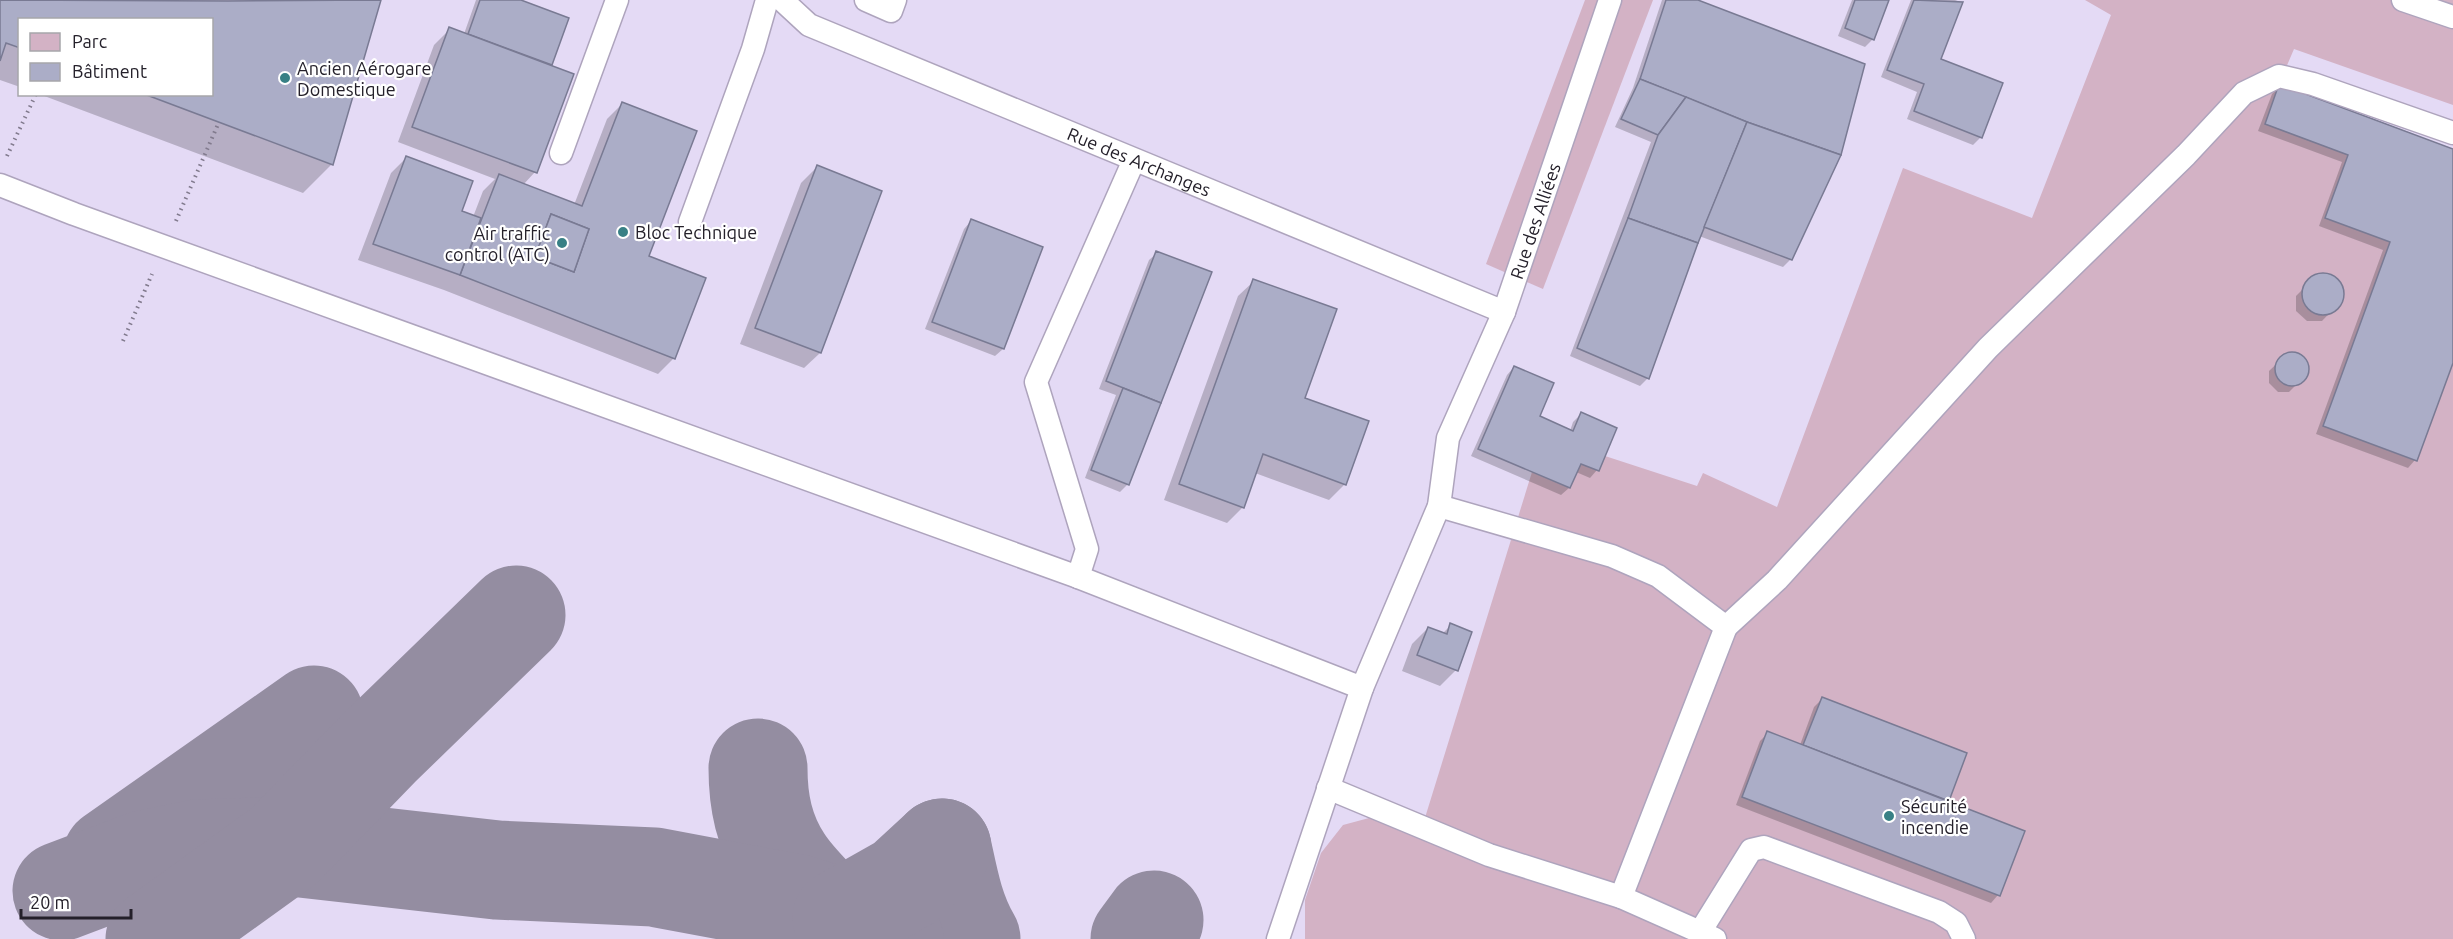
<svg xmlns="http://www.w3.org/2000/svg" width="2453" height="939" font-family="Ubuntu,sans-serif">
  <rect width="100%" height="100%" fill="#e4daf5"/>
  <g fill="#d3b2c5">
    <polygon points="1585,0 1653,0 1543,289 1486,264"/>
    <polygon points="2085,0 2453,0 2453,105 2294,49 2279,84 2348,155 2325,218 2390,242 2323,426 2416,461 2453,363 2453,939 1305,939 1305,900 1321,853 1343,825 1384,814 1424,821 1532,472 1570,488 1581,464 1598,471 1605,456 1697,486 1703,473 1777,507 1903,168 2032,218 2111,15"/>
  </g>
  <g fill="#0003">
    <polygon points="0,0 379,0 332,164 303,193 39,94 212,94 212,20 20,20 20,87 0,80"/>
    <polygon points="476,0 517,0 567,19 549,66 535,172 523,185 574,205 607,119 623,103 648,257 674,358 658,374 444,290 358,260 391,173 406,158 460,212 473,217 483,191 495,179 398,142 434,45 450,29 464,34"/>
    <polygon points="1662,0 1694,0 1791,259 1783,267 1699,236 1648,378 1640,386 1570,356 1651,142 1615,127 1633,88"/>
    <polygon points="1852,0 1888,0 1873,39 1865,47 1838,36"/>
    <polygon points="1911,0 1955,0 1961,2 1939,60 1981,137 1973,145 1907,119 1917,92 1881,77"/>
    <polygon points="2280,86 2453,151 2453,358 2415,460 2408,468 2316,434 2383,250 2319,226 2342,162 2258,131 2272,94"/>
    <polygon points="817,167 880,192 820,353 804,368 740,344 801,183"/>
    <polygon points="971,221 1003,349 995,356 925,329 964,229"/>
    <polygon points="1157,253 1210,273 1128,484 1120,492 1085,478 1116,395 1099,389 1149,260"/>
    <polygon points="2322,275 2329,276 2340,286 2341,301 2322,321 2307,321 2296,311 2296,296 2315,277"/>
    <polygon points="1254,281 1303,399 1345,484 1329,500 1255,473 1243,507 1227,523 1164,500 1238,296"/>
    <polygon points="2286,355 2298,355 2306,363 2306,375 2289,392 2278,392 2269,383 2269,371"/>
    <polygon points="1514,367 1538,417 1570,431 1573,422 1581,414 1597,470 1590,478 1576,472 1569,488 1561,495 1471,456 1507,375"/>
    <polygon points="1451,625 1456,670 1440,686 1402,671 1412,644 1428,628 1442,634"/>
    <polygon points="1822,699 1965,754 1947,802 2023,831 1998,895 1991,903 1736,805 1760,741 1768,733 1800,745 1814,707"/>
  </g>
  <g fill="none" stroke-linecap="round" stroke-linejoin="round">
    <g stroke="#948da1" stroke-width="99">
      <path d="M758 768C758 802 764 832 783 861 795 880 814 897 829 914"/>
      <path d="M942 848C949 880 954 910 971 939"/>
      <polyline points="112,857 314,715"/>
      <polyline points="62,891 144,860 197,849 284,846 497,870 654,877 798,904 842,918 894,939"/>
      <polyline points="842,918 904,883 942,848"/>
      <polyline points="155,939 284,846 380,747 516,615"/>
      <polyline points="1140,939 1154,920"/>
    </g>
  </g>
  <g fill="#abadc7" stroke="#797a93" stroke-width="1.5" fill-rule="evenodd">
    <polygon points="0,0 228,1 381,0 333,165 144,94 212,94 212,20 20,20 20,48 6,43 0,61"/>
    <polygon points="480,0 521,0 569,18 552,65 468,34"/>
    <polygon points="1666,0 1698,0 1865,64 1841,155 1747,122 1640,79"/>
    <polygon points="1855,0 1889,0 1874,40 1845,28"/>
    <polygon points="1914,0 1963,2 1941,59 2003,83 1982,138 1914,111 1924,84 1887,70"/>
    <polygon points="449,27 574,74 537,173 412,127"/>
    <polygon points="1640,79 1686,97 1658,135 1621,119"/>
    <polygon points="2279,84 2453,149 2453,363 2417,461 2323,426 2390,242 2325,218 2348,155 2265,124"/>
    <polygon points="1686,97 1747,122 1698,243 1628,218 1658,135"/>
    <path d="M622 102 697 131 649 256 706 278 675 359 460 275 499 174 582 206ZM551 214 589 229 574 272 535 257Z"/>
    <polygon points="1747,122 1841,155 1792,260 1704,227"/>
    <polygon points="406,156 473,181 462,211 481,218 460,275 373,244"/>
    <polygon points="817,165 882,191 821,353 755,328"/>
    <polygon points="551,214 589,229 574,272 535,257"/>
    <polygon points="1628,218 1698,243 1649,379 1577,348"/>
    <polygon points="971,219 1043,247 1004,349 932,322"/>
    <polygon points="1156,251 1212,272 1161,403 1106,381"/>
    <circle cx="2323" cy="294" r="21"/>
    <polygon points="1253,279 1337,309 1305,398 1369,421 1346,485 1263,454 1244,508 1179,484"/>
    <circle cx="2292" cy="369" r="17"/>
    <polygon points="1514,366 1554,383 1540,416 1573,431 1581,412 1617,428 1599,471 1581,464 1570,488 1478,449"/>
    <polygon points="1123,388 1161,403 1129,485 1091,470"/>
    <polygon points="1450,623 1472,632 1458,671 1417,655 1428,627 1447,634"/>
    <polygon points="1822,697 1967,753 1949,801 1803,745"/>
    <polygon points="1767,731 2025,831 2000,896 1742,797"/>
  </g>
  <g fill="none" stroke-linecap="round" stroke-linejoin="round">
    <defs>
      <g id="lane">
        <path id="s1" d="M782 0 809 25 1504 312"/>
        <polyline points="866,0 891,11 895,0"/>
        <polyline points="2403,0 2453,17"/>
        <polyline points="561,153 617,0"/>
        <polyline points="0,185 74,214 1078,577 1362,688"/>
        <polyline points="690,222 753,49 767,0"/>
        <polyline points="1439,506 1612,556 1658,576 1726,627 1621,897"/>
        <polyline points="1078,577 1087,549 1036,382 1134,160"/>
        <polyline points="1726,627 1777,580 1988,348 2186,155 2244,93 2279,76 2313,84 2453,133"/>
        <polyline points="1328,788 1489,855 1621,897 1700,932"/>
        <path id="s2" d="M1278 939 1362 688 1439 506 1448 438 1504 312 1610 0"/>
        <polyline points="1715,939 1700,932 1751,850 1764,847 1939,912 1956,923 1964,939"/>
      </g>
    </defs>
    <use href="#lane" stroke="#aea4bd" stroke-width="25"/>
    <g stroke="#817a8d" stroke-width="4" stroke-dasharray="1.5 4.5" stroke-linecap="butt">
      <polyline points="7,156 36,94"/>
      <polyline points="176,221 219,122"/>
      <polyline points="123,341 152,274"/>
    </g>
    <use href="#lane" stroke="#fff" stroke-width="22"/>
  </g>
  <g fill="#388085" stroke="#fff" stroke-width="2">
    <circle cx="285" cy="78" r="6"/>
    <circle cx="623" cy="232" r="6"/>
    <circle cx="562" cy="243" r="6"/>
    <circle cx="1889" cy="816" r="6"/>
  </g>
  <g text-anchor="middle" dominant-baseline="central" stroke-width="4.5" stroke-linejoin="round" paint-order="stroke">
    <g font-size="18" fill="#24202a" stroke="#fff" text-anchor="start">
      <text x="297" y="68">Ancien Aérogare<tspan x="297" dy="21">Domestique</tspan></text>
      <text x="635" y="232">Bloc Technique</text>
      <text x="550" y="233" text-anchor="end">Air traffic<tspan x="550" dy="21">control (ATC)</tspan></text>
      <text x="1901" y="806">Sécurité<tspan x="1901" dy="21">incendie</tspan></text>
    </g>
    <g font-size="18" fill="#24202a" stroke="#fff">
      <text stroke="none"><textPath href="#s1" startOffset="394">Rue des Archanges</textPath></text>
      <text stroke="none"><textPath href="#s2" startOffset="765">Rue des Alliées</textPath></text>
    </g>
  </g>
  <rect x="18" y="18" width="195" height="78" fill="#ffffff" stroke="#a7a6aa" stroke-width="1.5"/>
  <rect x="30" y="33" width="30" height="18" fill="#d3b2c5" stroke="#a7a6aa" stroke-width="1.5"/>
  <text x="72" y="48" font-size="18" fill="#24202a">Parc</text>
  <rect x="30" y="63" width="30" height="18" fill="#abadc7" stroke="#a7a6aa" stroke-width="1.5"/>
  <text x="72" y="78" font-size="18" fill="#24202a">Bâtiment</text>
  <path d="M21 909v9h110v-9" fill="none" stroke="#24202a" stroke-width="3"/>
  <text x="30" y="909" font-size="18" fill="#24202a" stroke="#ffffff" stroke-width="4.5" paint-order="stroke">20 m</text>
</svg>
